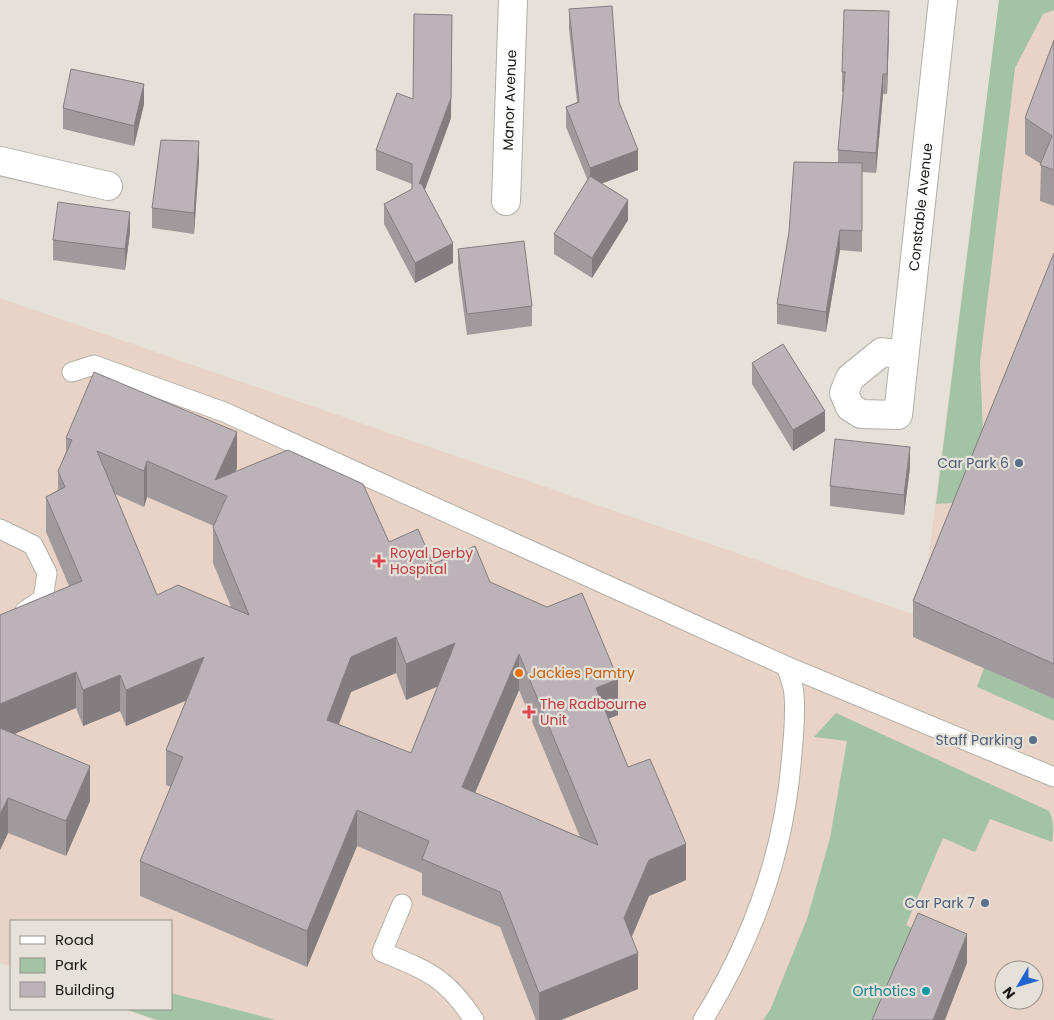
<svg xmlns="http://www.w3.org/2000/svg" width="1054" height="1020" font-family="Poppins,sans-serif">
  <rect width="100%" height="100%" fill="#e5e1d9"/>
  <path fill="#e9d3c6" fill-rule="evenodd" d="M999 0H1054V1020H154L124 1009H171V921H11V967L0 963V298L921 617ZM1004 970H1034V1000H1004Z"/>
  <g fill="#a3c3a5">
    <polygon points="999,0 1054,0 1054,10 1043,14 1015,68 980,363 983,431 953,503 936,504"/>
    <polygon points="984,668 1054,699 1054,721 977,687"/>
    <path d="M836 713 1049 811C1054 820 1054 832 1052 842L990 819 975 852 943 838 906 925 916 930 884 1020H763L770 1010 807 919 830 838 847 741 814 737Z"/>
    <polygon points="171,993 276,1020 157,1020 125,1009 171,1009"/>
  </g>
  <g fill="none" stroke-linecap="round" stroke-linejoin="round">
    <defs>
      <g id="service">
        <polyline points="72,372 94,365 224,412 786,666 1054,777"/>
        <polyline points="0,529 33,545 47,573 43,599 25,611"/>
        <path d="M402 904 382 952C428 971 446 977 474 1020"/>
        <path d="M703 1020C752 941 783 856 791 764 793 743 796 716 794 695 794 686 789 675 786 666"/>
      </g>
      <g id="minor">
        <polyline points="0,161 108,186"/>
        <path id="s1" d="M506 201 513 0"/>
        <path id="s2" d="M904 355 882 352 850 378 844 393 850 407 861 414 898 415 943 0"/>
      </g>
    </defs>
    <use href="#service" stroke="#b2afa7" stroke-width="21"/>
    <use href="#minor" stroke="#b2afa7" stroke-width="30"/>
    <use href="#service" stroke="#fff" stroke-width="19"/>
    <use href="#minor" stroke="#fff" stroke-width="28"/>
  </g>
  <g fill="#a19a9d" fill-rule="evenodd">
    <polygon points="569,9 619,102 638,170 602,183 628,220 592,278 554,254 554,234 588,181 566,127 566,107 577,102 569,29"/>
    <polygon points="889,31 887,94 883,94 876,173 862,172 862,252 840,250 826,332 777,324 777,304 838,162 838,150 843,92 842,92 842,72"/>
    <polygon points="1054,40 1054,206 1040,201 1041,164 1025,154 1025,118"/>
    <polygon points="144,104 134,146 63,129 63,108"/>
    <polygon points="451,118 425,190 453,263 415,283 384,224 384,204 412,189 412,184 376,170 376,150"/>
    <polygon points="199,161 194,234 152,228 152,208"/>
    <polygon points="130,232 125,270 53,260 53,240"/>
    <polygon points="458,249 532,306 532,326 467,335 458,269"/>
    <polygon points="1054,253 1054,699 913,637 913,601"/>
    <polygon points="752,363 825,431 793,451 752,384"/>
    <path d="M66 438 237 468 235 472 389 542 433 564 490 582 618 715 609 718 628 767 686 880 649 896 632 937 638 989 561 1020H536L500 927 422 895V873L357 846 307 967 140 896V861L171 787 166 785V750L186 700 126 726 120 711 83 726 76 708 14 734 90 801 66 856 8 833 0 850V615L69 586 46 532V497L58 490V471L66 452ZM115 494 144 507 147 497 214 526 213 527V563L231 607 157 595ZM396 673 406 700 438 686 411 753 339 724 351 692ZM519 690 580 837 475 793Z"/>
    <polygon points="910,467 904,515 830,506 830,486"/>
  </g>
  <g fill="#837d80">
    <polygon points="889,11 889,31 887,94 887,74"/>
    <polygon points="452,15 451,118 419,205 419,184"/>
    <polygon points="883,74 883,94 876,173 876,153"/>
    <polygon points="144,84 144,104 134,146 134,126"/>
    <polygon points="199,141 199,161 194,234 194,213"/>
    <polygon points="638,150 638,170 590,188 590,168"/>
    <polygon points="628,200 628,220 592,278 592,258"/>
    <polygon points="130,212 130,232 125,270 125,249"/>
    <polygon points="840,230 840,250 826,332 826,312"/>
    <polygon points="453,243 453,263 415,283 415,263"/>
    <polygon points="825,411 825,431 793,451 793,430"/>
    <polygon points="237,432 237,468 225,495 215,480"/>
    <polygon points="910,447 910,467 904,515 904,495"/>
    <polygon points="147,461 147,497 144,507 144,471"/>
    <polygon points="396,637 396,673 351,692 327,755 327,720 351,657"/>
    <polygon points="455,643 455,679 406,700 406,664"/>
    <polygon points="519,654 519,690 462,823 462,787"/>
    <polygon points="204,657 204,693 126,726 126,690"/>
    <polygon points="76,672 76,708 0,740 0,704"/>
    <polygon points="120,675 120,711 83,726 83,690"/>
    <polygon points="618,679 618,715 596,724 596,688"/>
    <polygon points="90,766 90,801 66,856 66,821"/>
    <polygon points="8,798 8,833 0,850 0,814"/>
    <polygon points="357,810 357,846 307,967 307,931"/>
    <polygon points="686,844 686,880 649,896 624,954 624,918 649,860"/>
    <polygon points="967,934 967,963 945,1020 933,1020"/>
    <polygon points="638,953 638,989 561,1020 539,1020 539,993"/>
  </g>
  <g fill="#bbb3b7" stroke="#837d80" fill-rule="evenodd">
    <polygon points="612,6 619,102 638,150 590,168 566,107 579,102 569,9"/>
    <polygon points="844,10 889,11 887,74 883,74 876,153 838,150 845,72 842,72"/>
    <polygon points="414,14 452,15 451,98 419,184 421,183 453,243 415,263 384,204 412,189 412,164 376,150 397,93 413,99"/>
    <polygon points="1054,40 1054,170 1040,165 1052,136 1025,118"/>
    <polygon points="71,69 144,84 134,126 63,108"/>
    <polygon points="161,140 199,141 194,213 152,208"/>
    <polygon points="794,162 862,163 862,231 840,230 826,312 777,304 789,232"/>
    <polygon points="590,176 628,200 592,258 554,234"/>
    <polygon points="58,202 130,212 125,249 53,240"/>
    <polygon points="524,241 532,306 467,314 458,249"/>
    <polygon points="1054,253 1054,664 913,601"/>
    <polygon points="783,344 825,411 793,430 752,363"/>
    <path d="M94 372 237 432 215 480 288 450 363 484 389 542 418 529 433 564 475 546 490 582 547 607 582 593 618 679 596 688 628 767 650 759 686 844 649 860 624 918 638 953 539 993 500 892 422 859 429 841 357 810 307 931 140 861 183 757 166 750 204 657 126 690 120 675 83 690 76 672 0 704V615L82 581 46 497 65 487 58 471 72 440 66 438ZM97 451 144 471 147 461 227 496 213 527 249 615 178 585 157 595ZM396 637 406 664 455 643 411 753 327 720 351 657ZM519 654 598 845 462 787Z"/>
    <polygon points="835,439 910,447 904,495 830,486"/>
    <polygon points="0,728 90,766 66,821 8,798 0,814"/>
    <polygon points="918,913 967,934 933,1020 872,1020"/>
  </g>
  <g fill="#5c6f8a" stroke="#e5e1d9" stroke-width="2">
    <circle cx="1019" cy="463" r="5"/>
    <circle cx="1033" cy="740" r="5"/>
    <circle cx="985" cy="903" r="5"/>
  </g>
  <g fill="#e0444e" stroke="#e5e1d9" stroke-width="2">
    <path d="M376.5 553.5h5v5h5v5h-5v5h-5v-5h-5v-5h5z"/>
    <path d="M526.5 704.5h5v5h5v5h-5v5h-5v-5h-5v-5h5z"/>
  </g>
  <circle fill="#e8710a" stroke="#e5e1d9" stroke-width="2" cx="519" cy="673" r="5"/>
  <circle fill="#0f9aa8" stroke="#e5e1d9" stroke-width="2" cx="926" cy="991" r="5"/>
  <g text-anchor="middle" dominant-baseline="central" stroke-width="4.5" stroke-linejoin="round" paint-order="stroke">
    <g font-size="14" fill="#191815" stroke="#e5e1d9">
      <text stroke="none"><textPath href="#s1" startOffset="101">Manor Avenue</textPath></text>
      <text stroke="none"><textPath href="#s2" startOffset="354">Constable Avenue</textPath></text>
    </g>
    <g font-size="14" fill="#4e5e75" stroke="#e5e1d9" text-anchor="end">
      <text x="1009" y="463">Car Park 6</text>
      <text x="1023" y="740">Staff Parking</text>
      <text x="975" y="903">Car Park 7</text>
    </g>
    <g font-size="14" fill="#be3a42" stroke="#e5e1d9" text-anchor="start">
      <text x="390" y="553">Royal Derby<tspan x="390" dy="16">Hospital</tspan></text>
      <text x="540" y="704">The Radbourne<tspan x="540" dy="16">Unit</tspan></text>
    </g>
    <g font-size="14" fill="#c56008" stroke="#e5e1d9" text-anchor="start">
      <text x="529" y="673">Jackies Pamtry</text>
    </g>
    <g font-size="14" fill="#0d838f" stroke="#e5e1d9" text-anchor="end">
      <text x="916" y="991">Orthotics</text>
    </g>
  </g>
  <rect x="10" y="920" width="162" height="90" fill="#e5e1d9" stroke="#93918b"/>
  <rect x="20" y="936" width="25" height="8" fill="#ffffff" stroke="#93918b"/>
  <text x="55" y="945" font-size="15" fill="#191815">Road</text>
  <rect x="20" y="958" width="25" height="15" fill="#a3c3a5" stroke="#93918b"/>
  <text x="55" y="970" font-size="15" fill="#191815">Park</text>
  <rect x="20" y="982" width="25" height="15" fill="#bbb3b7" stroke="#93918b"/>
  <text x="55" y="995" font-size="15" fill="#191815">Building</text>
  <g transform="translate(1019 985) rotate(232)"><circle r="24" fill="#e5e1d9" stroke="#93918b"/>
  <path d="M0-4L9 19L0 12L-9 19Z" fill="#2064d0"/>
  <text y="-8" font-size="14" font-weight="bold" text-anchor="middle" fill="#191815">N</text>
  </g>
</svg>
